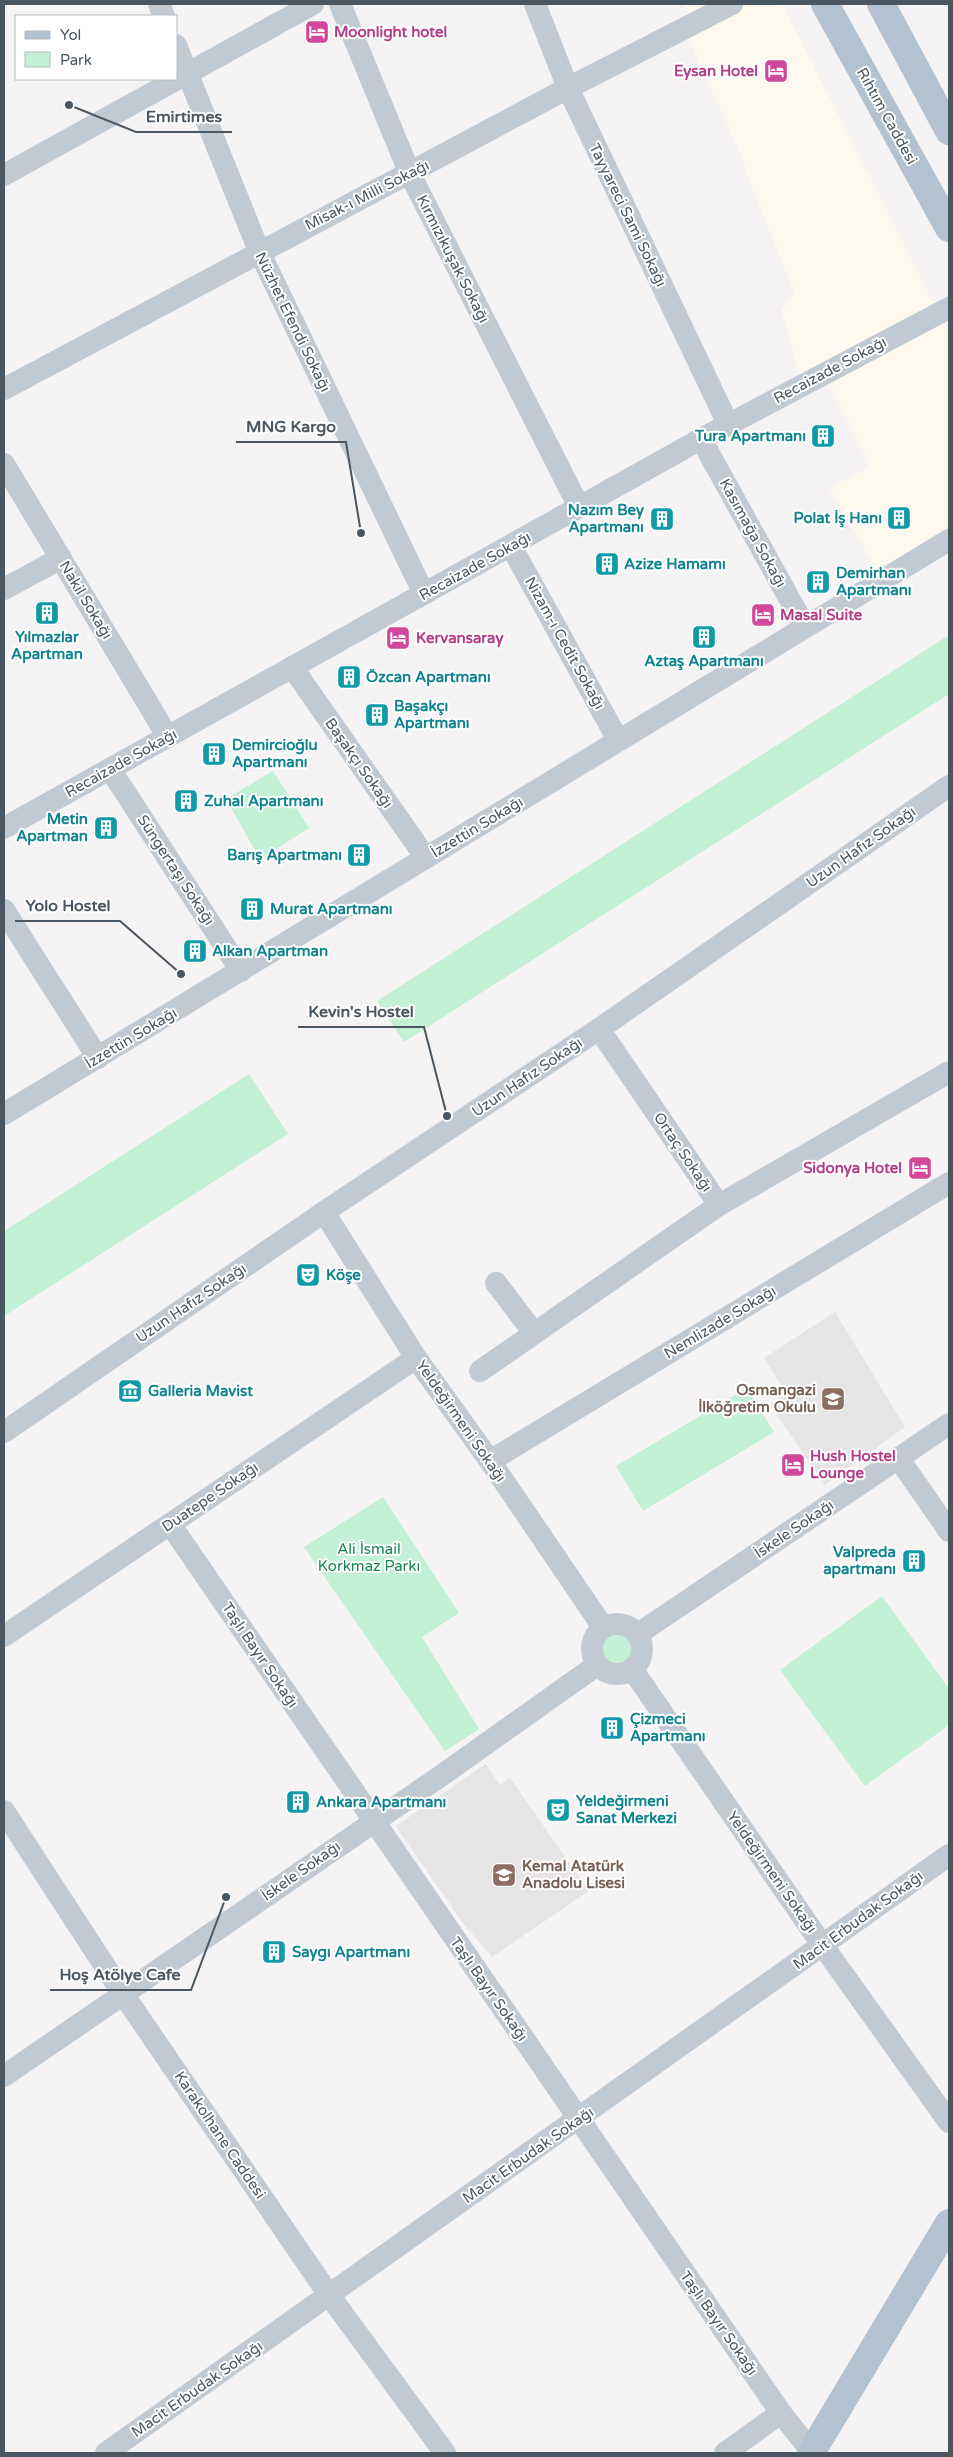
<svg xmlns="http://www.w3.org/2000/svg" width="953" height="2457" font-family="'Varela Round',sans-serif">
  <rect width="100%" height="100%" fill="#f5f3f3"/>
  <polygon fill="#fdf9ef" points="684,4 782,4 949,332 949,555 948,554 889,590 829,488 870,466 829,384 804,390 781,310 794,292 745,170 742,157 685,31 696,26"/>
  <g fill="#e6e4e5">
    <polygon points="835,1312 905,1427 825,1485 770,1405 786,1393 764,1358"/>
    <polygon points="486,1764 500,1785 510,1778 589,1891 492,1957 463,1923 396,1826"/>
  </g>
  <g fill="#c3f1d5">
    <polygon points="949,635 949,694 404,1042 377,1001"/>
    <polygon points="273,771 309,828 260,859 226,799"/>
    <polygon points="249,1074 288,1134 4,1316 4,1231"/>
    <polygon points="747,1388 774,1432 643,1511 616,1466"/>
    <polygon points="383,1497 459,1613 422,1637 479,1729 445,1751 304,1547"/>
    <polygon points="882,1596 949,1689 949,1725 865,1786 780,1670"/>
    <circle cx="617" cy="1648" r="18"/>
  </g>
  <g fill="none" stroke-linecap="round" stroke-linejoin="round">
    <g stroke="#c1cad2" stroke-width="22">
      <polyline points="159,4 164,16"/>
      <polyline points="340,4 410,174 579,507"/>
      <polyline points="535,4 568,88 728,424"/>
      <polyline points="176,45 259,251 424,594"/>
      <polyline points="4,175 313,4"/>
      <polyline points="4,389 568,88 732,4"/>
      <polyline points="701,439 805,627"/>
      <polyline points="4,464 168,737"/>
      <polyline points="511,546 618,740"/>
      <polyline points="4,589 61,558"/>
      <polyline points="292,667 426,858"/>
      <polyline points="110,769 241,971"/>
      <polyline points="4,828 701,439 949,308"/>
      <polyline points="4,910 98,1058"/>
      <polyline points="599,1029 719,1205 949,1072"/>
      <polyline points="4,1114 949,540"/>
      <polyline points="324,1212 416,1358 490,1461 603,1627"/>
      <polyline points="496,1283 534,1333"/>
      <polyline points="480,1371 719,1205"/>
      <polyline points="4,1432 324,1212 599,1029 949,786"/>
      <polyline points="899,1459 949,1531"/>
      <polyline points="490,1461 949,1183"/>
      <polyline points="170,1524 781,2413 812,2452"/>
      <circle cx="617" cy="1649" r="25"/>
      <polyline points="638,1634 949,1424"/>
      <polyline points="4,1636 416,1358"/>
      <polyline points="632,1669 823,1946 949,2122"/>
      <polyline points="4,1811 123,1994 329,2295 445,2453"/>
      <polyline points="4,2076 435,1780 597,1665"/>
      <polyline points="106,2453 949,1855"/>
      <polyline points="725,2453 781,2413"/>
    </g>
    <g stroke="#b3c2d1" stroke-width="28">
      <polyline points="825,4 949,228"/>
      <polyline points="881,4 949,131"/>
      <polyline points="811,2453 949,2223"/>
    </g>
  </g>
  <defs>
    <symbol id="hotel-square" viewBox="-11 -11 22 22"><rect x="-9" y="-9" width="18" height="18" rx="4" fill="#d1479c" stroke="#fff"/><path d="M-6-4.5h1.5V1H6V5H4.5V3h-9V5H-6ZM-4 0a1.8 1.8 0 1 1 3.6 0ZM.5 0V-2.5h3Q6-2.5 6 0Z" fill="#fff"/></symbol>
    <symbol id="building-square" viewBox="-11 -11 22 22"><rect x="-9" y="-9" width="18" height="18" rx="4" fill="#0f9aa8" stroke="#fff"/><path d="M-4-6H4V6H1V3H-1V6H-4ZM-2.5-4.3h1.7v1.8h-1.7ZM.8-4.3h1.7v1.8H.8ZM-2.5-1h1.7V.8h-1.7ZM.8-1h1.7V.8H.8Z" fill="#fff"/></symbol>
    <symbol id="theatre-square" viewBox="-11 -11 22 22"><rect x="-9" y="-9" width="18" height="18" rx="4" fill="#0f9aa8" stroke="#fff"/><path d="M-5-5.5Q0-4 5-5.5V0Q5 5 0 6Q-5 5-5 0ZM-3.3-2.5H-1v1.5H-3.3ZM1-2.5H3.3v1.5H1ZM-2.8 1Q0 5.5 2.8 1Z" fill="#fff"/></symbol>
    <symbol id="museum-square" viewBox="-11 -11 22 22"><rect x="-9" y="-9" width="18" height="18" rx="4" fill="#0f9aa8" stroke="#fff"/><path d="M0-6L6-3V-2H-6V-3ZM-5-1h2V3h-2ZM-1-1h2V3h-2ZM3-1h2V3H3ZM-6 4H6V6H-6Z" fill="#fff"/></symbol>
    <symbol id="school-square" viewBox="-11 -11 22 22"><rect x="-9" y="-9" width="18" height="18" rx="4" fill="#8d6e63" stroke="#fff"/><path d="M0-5L7-2L0 1L-7-2ZM-4 1L0 2.5L4 1V4Q0 6-4 4Z" fill="#fff"/></symbol>
  </defs>
  <g fill-rule="evenodd">
    <use href="#hotel-square" x="303" y="18" width="28" height="28"/>
    <use href="#hotel-square" x="762" y="57" width="28" height="28"/>
    <use href="#building-square" x="809" y="422" width="28" height="28"/>
    <use href="#building-square" x="885" y="504" width="28" height="28"/>
    <use href="#building-square" x="648" y="505" width="28" height="28"/>
    <use href="#building-square" x="593" y="550" width="28" height="28"/>
    <use href="#building-square" x="804" y="568" width="28" height="28"/>
    <use href="#building-square" x="33" y="599" width="28" height="28"/>
    <use href="#hotel-square" x="749" y="601" width="28" height="28"/>
    <use href="#building-square" x="690" y="623" width="28" height="28"/>
    <use href="#hotel-square" x="384" y="624" width="28" height="28"/>
    <use href="#building-square" x="335" y="663" width="28" height="28"/>
    <use href="#building-square" x="363" y="701" width="28" height="28"/>
    <use href="#building-square" x="200" y="740" width="28" height="28"/>
    <use href="#building-square" x="172" y="787" width="28" height="28"/>
    <use href="#building-square" x="92" y="814" width="28" height="28"/>
    <use href="#building-square" x="345" y="841" width="28" height="28"/>
    <use href="#building-square" x="238" y="895" width="28" height="28"/>
    <use href="#building-square" x="181" y="937" width="28" height="28"/>
    <use href="#hotel-square" x="906" y="1154" width="28" height="28"/>
    <use href="#theatre-square" x="294" y="1261" width="28" height="28"/>
    <use href="#museum-square" x="116" y="1377" width="28" height="28"/>
    <use href="#school-square" x="819" y="1385" width="28" height="28"/>
    <use href="#hotel-square" x="779" y="1451" width="28" height="28"/>
    <use href="#building-square" x="900" y="1547" width="28" height="28"/>
    <use href="#building-square" x="598" y="1714" width="28" height="28"/>
    <use href="#building-square" x="284" y="1788" width="28" height="28"/>
    <use href="#theatre-square" x="544" y="1796" width="28" height="28"/>
    <use href="#school-square" x="490" y="1861" width="28" height="28"/>
    <use href="#building-square" x="260" y="1938" width="28" height="28"/>
  </g>
  <g text-anchor="middle" dominant-baseline="central" stroke-width="4" stroke-linejoin="round" paint-order="stroke">
    <g font-size="15" font-weight="bold" fill="#b23c85" stroke="#fff" text-anchor="start">
      <text x="334" y="32">Moonlight hotel</text>
      <text x="758" y="71" text-anchor="end">Eysan Hotel</text>
      <text x="780" y="615">Masal Suite</text>
      <text x="416" y="638">Kervansaray</text>
      <text x="902" y="1168" text-anchor="end">Sidonya Hotel</text>
      <text x="810" y="1456">Hush Hostel<tspan x="810" dy="17">Lounge</tspan></text>
    </g>
    <g font-size="15" fill="#4a5661" stroke="#fff">
      <text transform="translate(887 116) rotate(61)">Rıhtım Caddesi</text>
      <text transform="translate(367 195) rotate(-27)">Misak-ı Milli Sokağı</text>
      <text transform="translate(628 215) rotate(64)">Tayyareci Sami Sokağı</text>
      <text transform="translate(453 259) rotate(63)">Kırmızıkuşak Sokağı</text>
      <text transform="translate(293 322) rotate(64)">Nüzhet Efendi Sokağı</text>
      <text transform="translate(830 370) rotate(-28)">Recaizade Sokağı</text>
      <text transform="translate(753 533) rotate(61)">Kasımağa Sokağı</text>
      <text transform="translate(475 566) rotate(-29)">Recaizade Sokağı</text>
      <text transform="translate(86 600) rotate(59)">Nakil Sokağı</text>
      <text transform="translate(565 643) rotate(61)">Nizam-ı Cedit Sokağı</text>
      <text transform="translate(121 763) rotate(-29)">Recaizade Sokağı</text>
      <text transform="translate(359 763) rotate(55)">Başakçı Sokağı</text>
      <text transform="translate(477 827) rotate(-31)">İzzettin Sokağı</text>
      <text transform="translate(861 847) rotate(-35)">Uzun Hafız Sokağı</text>
      <text transform="translate(176 870) rotate(57)">Süngertaşı Sokağı</text>
      <text transform="translate(131 1038) rotate(-31)">İzzettin Sokağı</text>
      <text transform="translate(527 1077) rotate(-34)">Uzun Hafız Sokağı</text>
      <text transform="translate(683 1152) rotate(56)">Ortaç Sokağı</text>
      <text transform="translate(191 1303) rotate(-34)">Uzun Hafız Sokağı</text>
      <text transform="translate(720 1322) rotate(-31)">Nemlizade Sokağı</text>
      <text transform="translate(461 1421) rotate(55)">Yeldeğirmeni Sokağı</text>
      <text transform="translate(210 1497) rotate(-34)">Duatepe Sokağı</text>
      <text transform="translate(794 1529) rotate(-34)">İskele Sokağı</text>
      <text transform="translate(260 1655) rotate(56)">Taşlı Bayır Sokağı</text>
      <text transform="translate(301 1871) rotate(-35)">İskele Sokağı</text>
      <text transform="translate(772 1872) rotate(55)">Yeldeğirmeni Sokağı</text>
      <text transform="translate(858 1920) rotate(-36)">Macit Erbudak Sokağı</text>
      <text transform="translate(489 1989) rotate(55)">Taşlı Bayır Sokağı</text>
      <text transform="translate(220 2135) rotate(56)">Karakolhane Caddesi</text>
      <text transform="translate(528 2155) rotate(-35)">Macit Erbudak Sokağı</text>
      <text transform="translate(719 2323) rotate(55)">Taşlı Bayır Sokağı</text>
      <text transform="translate(197 2389) rotate(-35)">Macit Erbudak Sokağı</text>
    </g>
    <g font-size="15" font-weight="bold" fill="#0d838f" stroke="#fff" text-anchor="start">
      <text x="806" y="436" text-anchor="end">Tura Apartmanı</text>
      <text x="644" y="510" text-anchor="end">Nazım Bey<tspan x="644" dy="17">Apartmanı</tspan></text>
      <text x="882" y="518" text-anchor="end">Polat İş Hanı</text>
      <text x="624" y="564">Azize Hamamı</text>
      <text x="836" y="573">Demirhan<tspan x="836" dy="17">Apartmanı</tspan></text>
      <text x="47" y="637" text-anchor="middle">Yılmazlar<tspan x="47" dy="17">Apartman</tspan></text>
      <text x="704" y="661" text-anchor="middle">Aztaş Apartmanı</text>
      <text x="366" y="677">Özcan Apartmanı</text>
      <text x="394" y="706">Başakçı<tspan x="394" dy="17">Apartmanı</tspan></text>
      <text x="232" y="745">Demircioğlu<tspan x="232" dy="17">Apartmanı</tspan></text>
      <text x="204" y="801">Zuhal Apartmanı</text>
      <text x="88" y="819" text-anchor="end">Metin<tspan x="88" dy="17">Apartman</tspan></text>
      <text x="342" y="855" text-anchor="end">Barış Apartmanı</text>
      <text x="270" y="909">Murat Apartmanı</text>
      <text x="212" y="951">Alkan Apartman</text>
      <text x="326" y="1275">Köşe</text>
      <text x="148" y="1391">Galleria Mavist</text>
      <text x="896" y="1552" text-anchor="end">Valpreda<tspan x="896" dy="17">apartmanı</tspan></text>
      <text x="630" y="1719">Çizmeci<tspan x="630" dy="17">Apartmanı</tspan></text>
      <text x="576" y="1801">Yeldeğirmeni<tspan x="576" dy="17">Sanat Merkezi</tspan></text>
      <text x="316" y="1802">Ankara Apartmanı</text>
      <text x="292" y="1952">Saygı Apartmanı</text>
    </g>
    <g font-size="15" font-weight="bold" fill="#785e54" stroke="#fff" text-anchor="end">
      <text x="816" y="1390">Osmangazi<tspan x="816" dy="17">İlköğretim Okulu</tspan></text>
      <text x="522" y="1866" text-anchor="start">Kemal Atatürk<tspan x="522" dy="17">Anadolu Lisesi</tspan></text>
    </g>
    <g font-size="15" fill="#17864f" stroke="#fff">
      <text x="369" y="1549">Ali İsmail<tspan x="369" dy="17">Korkmaz Parkı</tspan></text>
    </g>
  </g>
  <path fill="none" stroke="#4a5661" stroke-width="2" d="M69 105L136 132H232M361 533L346 442H236M181 974L120 921H15M447 1116L424 1027H298M226 1897L191 1990H50"/>
  <g fill="#4a5661" stroke="#fff" stroke-width="2">
    <circle cx="69" cy="105" r="5"/>
    <circle cx="361" cy="533" r="5"/>
    <circle cx="181" cy="974" r="5"/>
    <circle cx="447" cy="1116" r="5"/>
    <circle cx="226" cy="1897" r="5"/>
  </g>
  <g font-size="16" text-anchor="middle" font-weight="bold" fill="#4a5661" stroke="#fff" stroke-width="4" stroke-linejoin="round" paint-order="stroke">
    <text x="184" y="122">Emirtimes</text>
    <text x="291" y="432">MNG Kargo</text>
    <text x="68" y="911">Yolo Hostel</text>
    <text x="361" y="1017">Kevin's Hostel</text>
    <text x="120" y="1980">Hoş Atölye Cafe</text>
  </g>
  <rect width="953" height="2457" fill="none" stroke="#4a5661" stroke-width="10"/>
  <rect x="15" y="15" width="162" height="65" fill="#ffffff" stroke="#b7bbc0"/>
  <rect x="25" y="31" width="25" height="8" fill="#b3c2d1" stroke="#b7bbc0"/>
  <text x="60" y="40" font-size="15" fill="#4a5661">Yol</text>
  <rect x="25" y="52" width="25" height="15" fill="#c3f1d5" stroke="#b7bbc0"/>
  <text x="60" y="65" font-size="15" fill="#4a5661">Park</text>
</svg>
